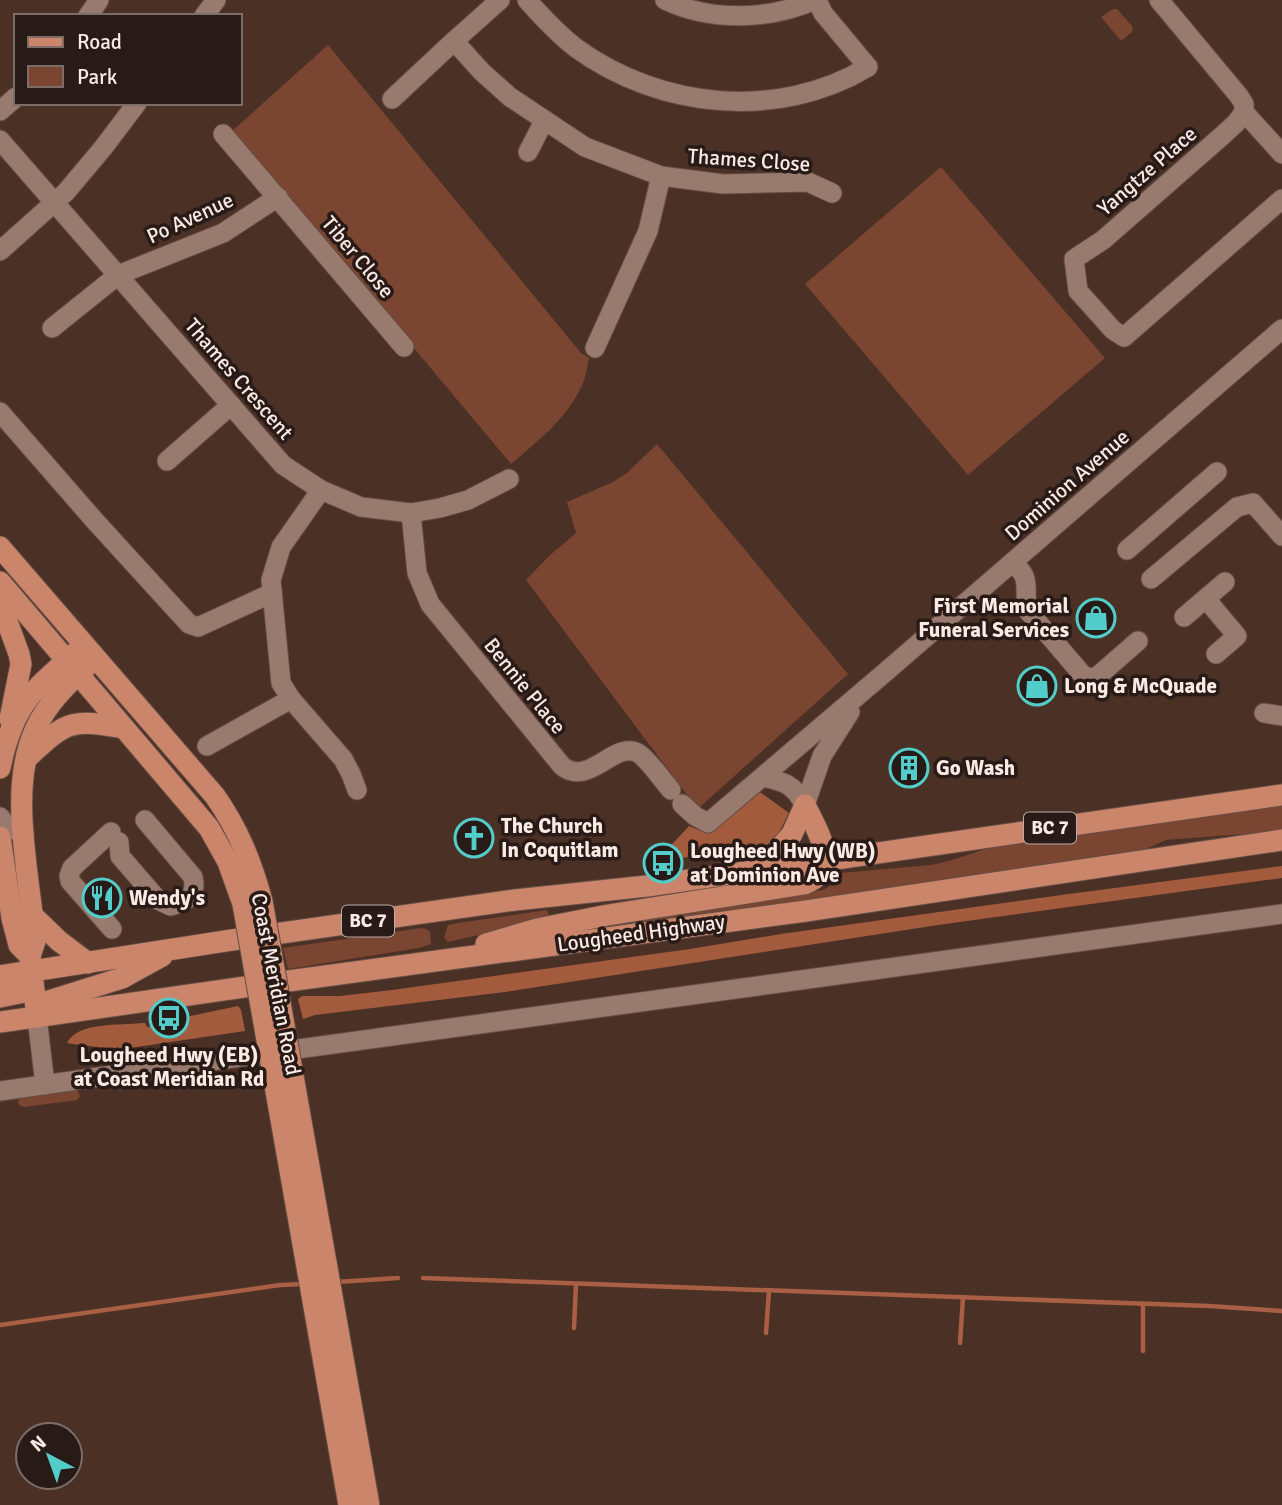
<svg xmlns="http://www.w3.org/2000/svg" width="1282" height="1505" font-family="Signika,sans-serif">
  <rect width="100%" height="100%" fill="#4b3025"/>
  <g fill="#7a4531">
    <polygon points="1113,9 1117,9 1133,27 1132,32 1121,41 1101,17"/>
    <path d="M328 45 581 353 589 358C587 367 586 377 582 385 567 419 538 441 511 464L232 131Z"/>
    <polygon points="941,167 1105,358 968,475 805,284"/>
    <polygon points="657,444 848,674 701,806 696,806 693,803 526,580 549,556 576,533 567,502 613,482 627,473"/>
    <path d="M1282 804V829L1270 832 1166 840 1132 855 569 935 595 923 823 890 832 885 840 873 931 865C954 861 976 851 999 845Z"/>
    <polygon points="547,910 549,917 544,920 448,942 444,938 448,925 458,923"/>
    <polygon points="421,928 426,929 430,932 431,944 419,948 288,969 283,948"/>
    <polygon points="74,1090 77,1090 80,1096 77,1100 24,1107 19,1105 18,1102 20,1098"/>
  </g>
  <g fill="#a35b3e">
    <polygon points="757,790 789,813 777,836 764,849 732,855 698,856 671,859 670,854 662,855 689,826 704,832 710,831"/>
    <polygon points="1282,866 1282,878 938,925 505,992 315,1015 303,1019 298,999 302,996 340,996 392,990 690,949 781,934 1069,894"/>
    <path d="M238 1006 241 1010 245 1031 123 1049C104 1048 85 1046 67 1043 78 1021 120 1026 142 1023H145L147 1027 176 1023V1019Z"/>
  </g>
  <g fill="none" stroke-linecap="round" stroke-linejoin="round">
    <g stroke="#a85f43" stroke-width="4.5">
      <polyline points="423,1278 1209,1306 1282,1311"/>
      <polyline points="337,1282 398,1278"/>
      <polyline points="0,1325 280,1285 304,1284"/>
      <polyline points="574,1328 576,1284"/>
      <polyline points="766,1333 769,1290"/>
      <polyline points="960,1343 963,1297"/>
      <polyline points="1143,1351 1143,1304"/>
    </g>
    <defs>
      <g id="minor">
        <path d="M527 0C542 17 558 34 576 48 660 109 778 121 868 67L823 13 817 0"/>
        <path d="M665 0C711 22 769 20 815 0"/>
        <polyline points="1159,0 1239,96 1244,104 1244,112"/>
        <polyline points="88,16 99,0"/>
        <polyline points="204,16 216,0"/>
        <polyline points="454,41 482,72 510,97 585,147 661,176 723,184 808,182 832,193"/>
        <polyline points="392,99 454,41 500,0"/>
        <polyline points="0,111 16,97"/>
        <polyline points="1244,112 1236,123 1223,135 1103,240 1074,259 1078,291 1113,330 1124,337 1282,199"/>
        <polyline points="1244,112 1282,154"/>
        <polyline points="223,134 404,347"/>
        <polyline points="0,140 283,465 321,490 361,507 411,513 440,508 468,500 509,479"/>
        <polyline points="528,152 544,121"/>
        <polyline points="0,251 66,192 103,148 137,103"/>
        <polyline points="52,328 118,275 223,233 278,197"/>
        <polyline points="595,348 648,231 661,176"/>
        <polyline points="0,412 95,521 189,624 198,627 272,593"/>
        <polyline points="167,461 231,405"/>
        <polyline points="321,490 281,547 271,580 281,683 291,699 343,759 351,774 357,790"/>
        <path d="M411 513 417 573 430 604 562 766C589 788 614 740 638 753 647 758 663 781 671 790"/>
        <polyline points="1127,550 1217,472"/>
        <path d="M1013 562C1017 567 1022 571 1024 576 1029 588 1023 600 1029 612L1081 673C1086 678 1092 679 1099 675L1138 641"/>
        <polyline points="1151,579 1237,507 1253,503 1282,536"/>
        <polyline points="1206,599 1237,636 1216,654"/>
        <polyline points="1184,617 1225,582"/>
        <polyline points="1264,713 1282,716"/>
        <polyline points="207,746 291,699"/>
        <path d="M763 777C785 782 793 784 805 805"/>
        <polyline points="682,804 695,816 708,823 882,675 1282,329"/>
        <polyline points="805,805 822,756 850,712"/>
        <polyline points="0,817 9,828 24,834"/>
        <polyline points="111,832 72,868 69,876 70,881 112,929"/>
        <path d="M119 842 120 856 158 900 171 906C188 901 197 896 193 877L145 820"/>
        <polyline points="37,1017 45,1085"/>
        <polyline points="0,1091 225,1059 1282,914"/>
      </g>
      <g id="major">
        <path d="M0 547 215 796C238 829 251 861 262 901"/>
        <polyline points="0,582 209,828 228,862 243,904"/>
        <polyline points="0,602 19,654 21,664 10,719"/>
        <path d="M27 758C66 722 69 718 124 728"/>
        <path d="M0 768C5 743 14 716 30 696 43 680 60 667 75 653"/>
        <polyline points="0,837 12,918 19,945 30,956"/>
        <polyline points="762,868 792,834 805,805"/>
        <polyline points="33,916 59,941 88,963"/>
        <path d="M486 944 537 929 608 915 804 884C843 870 817 830 805 805"/>
        <polyline points="0,976 232,940 515,900 647,886 1282,795"/>
        <polyline points="0,997 34,990"/>
        <polyline points="36,1005 122,978 162,956"/>
        <path d="M37 1017 30 956 35 941C30 877 7 788 36 728 47 704 67 684 87 666"/>
        <polyline points="0,1022 266,984 806,911 1282,840"/>
      </g>
    </defs>
    <use href="#minor" stroke="#654e45" stroke-width="21"/>
    <use href="#major" stroke="#654e45" stroke-width="23"/>
    <use href="#minor" stroke="#997a6e" stroke-width="19"/>
    <use href="#major" stroke="#cb856a" stroke-width="21"/>
    <defs>
      <g id="major-bridge">
        <polyline points="262,901 369,1505"/>
        <polyline points="243,904 349,1505"/>
      </g>
    </defs>
    <use href="#major-bridge" stroke="#654e45" stroke-width="23" stroke-linecap="butt"/>
    <use href="#major-bridge" stroke="#cb856a" stroke-width="21"/>
  </g>
  <defs>
    <symbol id="shop-ring" viewBox="-11 -11 22 22"><circle r="9.5" fill="#281b17" stroke="#53cdc9" stroke-width="1.5"/><path d="M-5-2.5h2.3a2.7 3.5 0 0 1 5.4 0H5L5.5 6h-11ZM-1.5-2.5h3a1.5 2.3 0 0 0-3 0Z" fill="#53cdc9"/></symbol>
    <symbol id="building-ring" viewBox="-11 -11 22 22"><circle r="9.5" fill="#281b17" stroke="#53cdc9" stroke-width="1.5"/><path d="M-4-6H4V6H1V3H-1V6H-4ZM-2.5-4.3h1.7v1.8h-1.7ZM.8-4.3h1.7v1.8H.8ZM-2.5-1h1.7V.8h-1.7ZM.8-1h1.7V.8H.8Z" fill="#53cdc9"/></symbol>
    <symbol id="church-ring" viewBox="-11 -11 22 22"><circle r="9.5" fill="#281b17" stroke="#53cdc9" stroke-width="1.5"/><path d="M-1.2-6h2.4v3.5h3.3v2.4h-3.3V6h-2.4V-.1h-3.3v-2.4h3.3Z" fill="#53cdc9"/></symbol>
    <symbol id="bus-ring" viewBox="-11 -11 22 22"><circle r="9.5" fill="#281b17" stroke="#53cdc9" stroke-width="1.5"/><path d="M-5-6H5V4H4V6H2V4H-2V6H-4V4H-5ZM-3.5-4V0h7V-4ZM-3.5 1.2v1.5H-2V1.2ZM2 1.2v1.5H3.5V1.2Z" fill="#53cdc9"/></symbol>
    <symbol id="restaurant-ring" viewBox="-11 -11 22 22"><circle r="9.5" fill="#281b17" stroke="#53cdc9" stroke-width="1.5"/><path d="M-5-6h1v4h1v-4h1v4h1v-4h1v5L-1.5 .5V6h-2V.5L-5-1ZM5-6V6H3V1.5H1.5Q1.5-4 5-6Z" fill="#53cdc9"/></symbol>
  </defs>
  <g fill-rule="evenodd">
    <use href="#shop-ring" x="1074" y="596" width="44" height="44"/>
    <use href="#shop-ring" x="1015" y="664" width="44" height="44"/>
    <use href="#building-ring" x="887" y="746" width="44" height="44"/>
    <use href="#church-ring" x="452" y="816" width="44" height="44"/>
    <use href="#bus-ring" x="641" y="841" width="44" height="44"/>
    <use href="#restaurant-ring" x="80" y="876" width="44" height="44"/>
    <use href="#bus-ring" x="147" y="996" width="44" height="44"/>
  </g>
  <g text-anchor="middle" dominant-baseline="central" stroke-width="7" stroke-linejoin="round" paint-order="stroke">
    <g fill="#281b17" stroke="#bcaba6" stroke-width="2">
      <rect x="1024" y="812.5" width="52" height="31" rx="5"/>
      <rect x="342" y="905.5" width="52" height="31" rx="5"/>
    </g>
    <g font-size="19" font-weight="bold" fill="#fbe9e3">
      <text x="1050" y="828">BC 7</text>
      <text x="368" y="921">BC 7</text>
    </g>
    <g font-size="21" fill="#fbe9e3" stroke="#281b17">
      <text transform="translate(749 160) rotate(4)">Thames Close</text>
      <text transform="translate(1147 171) rotate(-41)">Yangtze Place</text>
      <text transform="translate(190 218) rotate(-25)">Po Avenue</text>
      <text transform="translate(358 257) rotate(50)">Tiber Close</text>
      <text transform="translate(239 379) rotate(49)">Thames Crescent</text>
      <text transform="translate(1067 485) rotate(-41)">Dominion Avenue</text>
      <text transform="translate(525 686) rotate(51)">Bennie Place</text>
      <text transform="translate(641 933) rotate(-8)">Lougheed Highway</text>
      <text transform="translate(276 984) rotate(79)">Coast Meridian Road</text>
    </g>
    <g font-size="21" font-weight="bold" fill="#fbe9e3" stroke="#281b17" text-anchor="start">
      <text x="1069" y="606" text-anchor="end">First Memorial<tspan x="1069" dy="24">Funeral Services</tspan></text>
      <text x="1064" y="686">Long &amp; McQuade</text>
      <text x="936" y="768">Go Wash</text>
      <text x="501" y="826">The Church<tspan x="501" dy="24">In Coquitlam</tspan></text>
      <text x="690" y="851">Lougheed Hwy (WB)<tspan x="690" dy="24">at Dominion Ave</tspan></text>
      <text x="129" y="898">Wendy's</text>
      <text x="169" y="1055" text-anchor="middle">Lougheed Hwy (EB)<tspan x="169" dy="24">at Coast Meridian Rd</tspan></text>
    </g>
  </g>
  <rect x="14" y="14" width="228" height="91" fill="#281b17" stroke="#7c6d69" stroke-width="2"/>
  <rect x="28" y="37" width="35" height="10" fill="#cb856a" stroke="#7c6d69" stroke-width="2"/>
  <text x="77" y="49" font-size="21" fill="#fbe9e3">Road</text>
  <rect x="28" y="66" width="35" height="21" fill="#7a4531" stroke="#7c6d69" stroke-width="2"/>
  <text x="77" y="84" font-size="21" fill="#fbe9e3">Park</text>
  <g transform="translate(49 1456) rotate(319)"><circle r="33" fill="#281b17" stroke="#7c6d69" stroke-width="2"/>
  <path d="M0-5L12 26L0 18L-12 26Z" fill="#53cdc9"/>
  <text y="-10" font-size="19" font-weight="bold" text-anchor="middle" fill="#fbe9e3">N</text>
  </g>
</svg>
